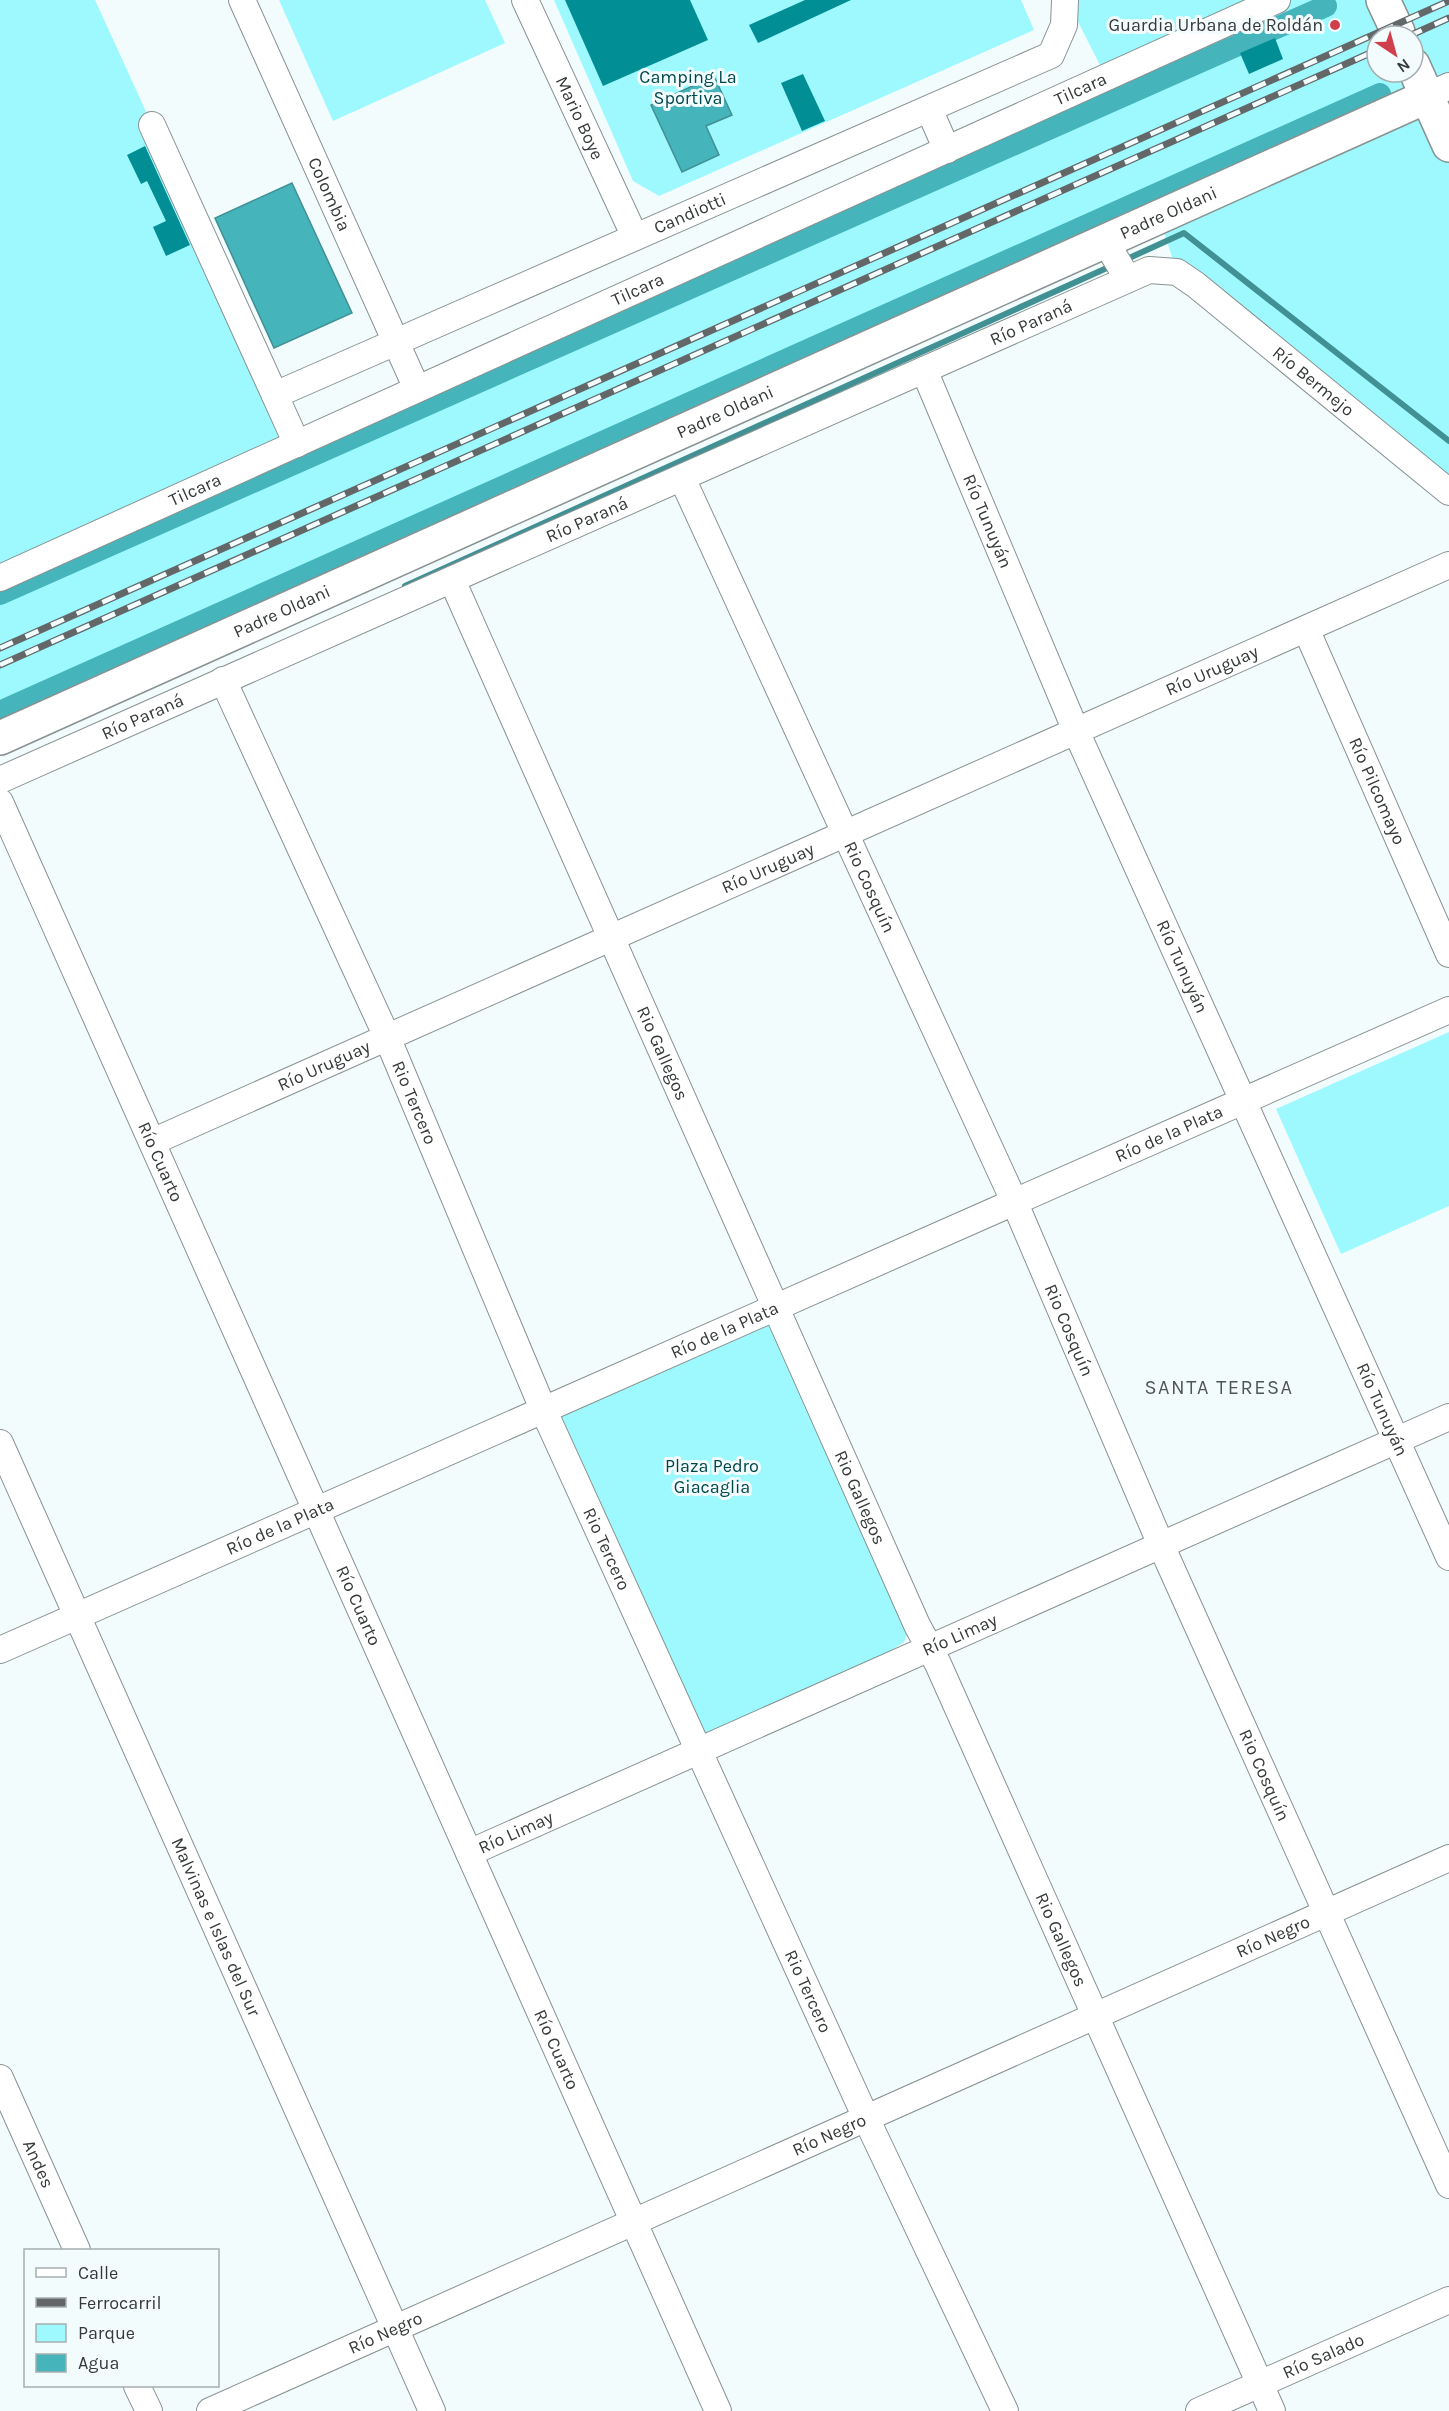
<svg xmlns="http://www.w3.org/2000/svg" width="1449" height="2411" font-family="Karla,sans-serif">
  <rect width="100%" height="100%" fill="#f3fcfd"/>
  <g fill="#9ef9ff" fill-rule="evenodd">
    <path d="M0 0H95L298 444 1106 77 1067 0H1449V492L1177 272 1159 217 0 738ZM1377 36H1413V72H1377Z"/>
    <polygon points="279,0 485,0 505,43 333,121"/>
    <polygon points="554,0 1021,0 1034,30 659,196 633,181"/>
    <polygon points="1449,1032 1449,1206 1341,1254 1276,1109"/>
    <polygon points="772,1319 909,1630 904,1642 890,1651 712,1736 699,1733 556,1420 560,1409"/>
  </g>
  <g fill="#45b5bb" stroke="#409094" stroke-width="1.5">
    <polygon points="714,76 732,115 706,126 719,155 682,172 651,105"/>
    <polygon points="292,183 352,313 274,348 215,218"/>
  </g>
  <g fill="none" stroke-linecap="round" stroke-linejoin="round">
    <g stroke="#409094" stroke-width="6">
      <polyline points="1127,259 1184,233 1449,441"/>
      <polyline points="405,586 1109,267"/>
    </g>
    <g stroke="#45b5bb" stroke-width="22">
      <polyline points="0,594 1326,6"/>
      <polyline points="4,710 1380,94"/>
    </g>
  </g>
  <g fill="#018f95">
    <polygon points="565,0 690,0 708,40 603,86"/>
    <polygon points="805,0 851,0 758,43 749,25"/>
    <polygon points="1275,38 1283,59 1249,74 1240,53"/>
    <polygon points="803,74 825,121 802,131 781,83"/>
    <polygon points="145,146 190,245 166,256 153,227 166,221 147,181 141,184 127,155"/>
  </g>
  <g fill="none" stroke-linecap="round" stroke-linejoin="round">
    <defs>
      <g id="minor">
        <path id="s1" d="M242 0 417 389"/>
        <path id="s2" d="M525 0 635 237"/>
        <polyline points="1428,96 1449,86"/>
        <polyline points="929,109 947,150"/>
        <polyline points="152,125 297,444"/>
        <polyline points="1105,241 1128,279"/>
        <path id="s3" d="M924 370 1076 731 1449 1557"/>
        <path id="s4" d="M275 395 1051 55 1064 25 1065 0"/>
        <path id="s5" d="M682 478 1014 1201 1161 1545 1449 2185"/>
        <path id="s6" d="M0 578 1277 0"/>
        <path id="s7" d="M452 580 917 1625 938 1664 1272 2411"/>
        <path id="s8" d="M1306 629 1449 954"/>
        <path id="s9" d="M223 680 387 1037 543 1409 866 2118 1005 2411"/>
        <path id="s10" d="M0 780 1149 270 1177 272 1196 285 1449 492"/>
        <path id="s11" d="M0 802 718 2411"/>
        <path id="s12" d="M152 1142 1449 565"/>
        <path id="s13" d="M0 1443 432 2411"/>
        <path id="s14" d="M0 1650 1449 1010"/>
        <path id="s15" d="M469 1853 1449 1417"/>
        <path id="s16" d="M0 2078 77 2250"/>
        <polyline points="137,2386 149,2411"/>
        <path id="s17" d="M210 2411 1449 1858"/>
        <path id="s18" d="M1199 2411 1449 2300"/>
      </g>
      <g id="major">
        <path id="s19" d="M0 738 1428 96"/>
      </g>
      <g id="highway">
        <polyline points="1383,0 1398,32"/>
        <polyline points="1413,65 1449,145"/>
      </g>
    </defs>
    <use href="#minor" stroke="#899292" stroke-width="28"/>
    <use href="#major" stroke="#899292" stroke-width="36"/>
    <use href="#highway" stroke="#899292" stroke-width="36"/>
    <use href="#minor" stroke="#fff" stroke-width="26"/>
    <use href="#major" stroke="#fff" stroke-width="33"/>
    <use href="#highway" stroke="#fff" stroke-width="33"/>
    <defs>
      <g id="rail">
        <polyline points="1409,36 1449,18"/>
        <polyline points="0,648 1449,1"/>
        <polyline points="0,665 1377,50"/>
      </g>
    </defs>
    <use href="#rail" stroke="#636768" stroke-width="7"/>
    <use href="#rail" stroke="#f3fcfd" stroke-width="4.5" stroke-dasharray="14" stroke-linecap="butt"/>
  </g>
  <circle fill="#d0404b" stroke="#f3fcfd" stroke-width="2" cx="1335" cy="25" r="6"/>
  <g text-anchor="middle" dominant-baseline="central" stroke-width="6" stroke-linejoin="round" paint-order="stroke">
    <g font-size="18" fill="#36393a" stroke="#f3fcfd" text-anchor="end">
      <text x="1323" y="25">Guardia Urbana de Roldán</text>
    </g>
    <g font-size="18" fill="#00474b" stroke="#f3fcfd">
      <text x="688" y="77">Camping La<tspan x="688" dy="21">Sportiva</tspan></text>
      <text x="712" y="1466">Plaza Pedro<tspan x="712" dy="21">Giacaglia</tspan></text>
    </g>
    <g font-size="18" fill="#36393a" stroke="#f3fcfd">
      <text stroke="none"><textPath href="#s6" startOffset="1186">Tilcara</textPath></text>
      <text stroke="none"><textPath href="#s2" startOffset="130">Mario Boye</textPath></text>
      <text stroke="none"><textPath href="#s1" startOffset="213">Colombia</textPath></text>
      <text stroke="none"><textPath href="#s4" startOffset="453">Candiotti</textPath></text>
      <text stroke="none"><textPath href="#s19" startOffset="1281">Padre Oldani</textPath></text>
      <text stroke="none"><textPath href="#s6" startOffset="700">Tilcara</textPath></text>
      <text stroke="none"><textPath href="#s10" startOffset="1128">Río Paraná</textPath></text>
      <text stroke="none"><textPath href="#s10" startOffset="1460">Río Bermejo</textPath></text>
      <text stroke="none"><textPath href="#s19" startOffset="795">Padre Oldani</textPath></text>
      <text stroke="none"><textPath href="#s6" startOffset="214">Tilcara</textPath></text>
      <text stroke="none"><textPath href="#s10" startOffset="642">Río Paraná</textPath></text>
      <text stroke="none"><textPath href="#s3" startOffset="164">Río Tunuyán</textPath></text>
      <text stroke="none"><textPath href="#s19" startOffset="309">Padre Oldani</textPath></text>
      <text stroke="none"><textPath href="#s12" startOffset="1160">Río Uruguay</textPath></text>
      <text stroke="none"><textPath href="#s10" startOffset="156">Río Paraná</textPath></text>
      <text stroke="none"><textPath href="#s8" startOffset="177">Río Pilcomayo</textPath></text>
      <text stroke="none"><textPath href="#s12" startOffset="674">Río Uruguay</textPath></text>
      <text stroke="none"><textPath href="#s5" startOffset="450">Rio Cosquín</textPath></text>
      <text stroke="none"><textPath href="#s3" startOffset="650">Río Tunuyán</textPath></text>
      <text stroke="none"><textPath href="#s7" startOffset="518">Rio Gallegos</textPath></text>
      <text stroke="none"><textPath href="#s12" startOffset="188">Río Uruguay</textPath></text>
      <text stroke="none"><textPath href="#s9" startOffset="464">Rio Tercero</textPath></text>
      <text stroke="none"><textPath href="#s14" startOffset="1278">Río de la Plata</textPath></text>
      <text stroke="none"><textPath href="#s11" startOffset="394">Río Cuarto</textPath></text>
      <text stroke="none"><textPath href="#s14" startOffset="792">Río de la Plata</textPath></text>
      <text stroke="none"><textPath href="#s5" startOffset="936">Rio Cosquín</textPath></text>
      <text stroke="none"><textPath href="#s3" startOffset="1136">Río Tunuyán</textPath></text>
      <text stroke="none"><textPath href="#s7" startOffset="1004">Rio Gallegos</textPath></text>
      <text stroke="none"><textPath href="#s14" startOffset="306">Río de la Plata</textPath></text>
      <text stroke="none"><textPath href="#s9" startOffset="950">Rio Tercero</textPath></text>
      <text stroke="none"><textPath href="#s11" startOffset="880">Río Cuarto</textPath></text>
      <text stroke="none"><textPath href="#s15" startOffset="537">Río Limay</textPath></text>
      <text stroke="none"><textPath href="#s5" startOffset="1422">Rio Cosquín</textPath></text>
      <text stroke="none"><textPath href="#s15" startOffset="51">Río Limay</textPath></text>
      <text stroke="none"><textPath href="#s13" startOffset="530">Malvinas e Islas del Sur</textPath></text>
      <text stroke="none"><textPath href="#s17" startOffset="1164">Río Negro</textPath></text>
      <text stroke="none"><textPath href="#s7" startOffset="1490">Rio Gallegos</textPath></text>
      <text stroke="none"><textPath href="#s9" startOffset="1436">Rio Tercero</textPath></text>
      <text stroke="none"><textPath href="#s11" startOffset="1366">Río Cuarto</textPath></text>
      <text stroke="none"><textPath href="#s17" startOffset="678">Río Negro</textPath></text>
      <text stroke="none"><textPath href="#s16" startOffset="94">Andes</textPath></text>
      <text stroke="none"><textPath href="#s17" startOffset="192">Río Negro</textPath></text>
      <text stroke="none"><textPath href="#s18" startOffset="136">Río Salado</textPath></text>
    </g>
    <g font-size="20" letter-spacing="1.5" fill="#4e5656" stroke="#f3fcfd">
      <text x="1219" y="1387">SANTA TERESA</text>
    </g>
  </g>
  <rect x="24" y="2249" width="195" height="138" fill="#f3fcfd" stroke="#a7aeaf" stroke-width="1.5"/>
  <rect x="36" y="2268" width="30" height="9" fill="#ffffff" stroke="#a7aeaf" stroke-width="1.5"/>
  <text x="78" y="2279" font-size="18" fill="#36393a">Calle</text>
  <rect x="36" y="2298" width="30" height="9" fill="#636768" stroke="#a7aeaf" stroke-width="1.5"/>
  <text x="78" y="2309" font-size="18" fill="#36393a">Ferrocarril</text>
  <rect x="36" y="2324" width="30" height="18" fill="#9ef9ff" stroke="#a7aeaf" stroke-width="1.5"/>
  <text x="78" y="2339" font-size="18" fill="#36393a">Parque</text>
  <rect x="36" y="2354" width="30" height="18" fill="#45b5bb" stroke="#a7aeaf" stroke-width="1.5"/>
  <text x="78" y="2369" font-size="18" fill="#36393a">Agua</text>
  <g transform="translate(1395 54) rotate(144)"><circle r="28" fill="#f3fcfd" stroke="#a7aeaf" stroke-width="1.5"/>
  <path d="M0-4.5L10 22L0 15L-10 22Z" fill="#d0404b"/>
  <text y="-9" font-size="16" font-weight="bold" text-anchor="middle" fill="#36393a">N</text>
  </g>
</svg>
